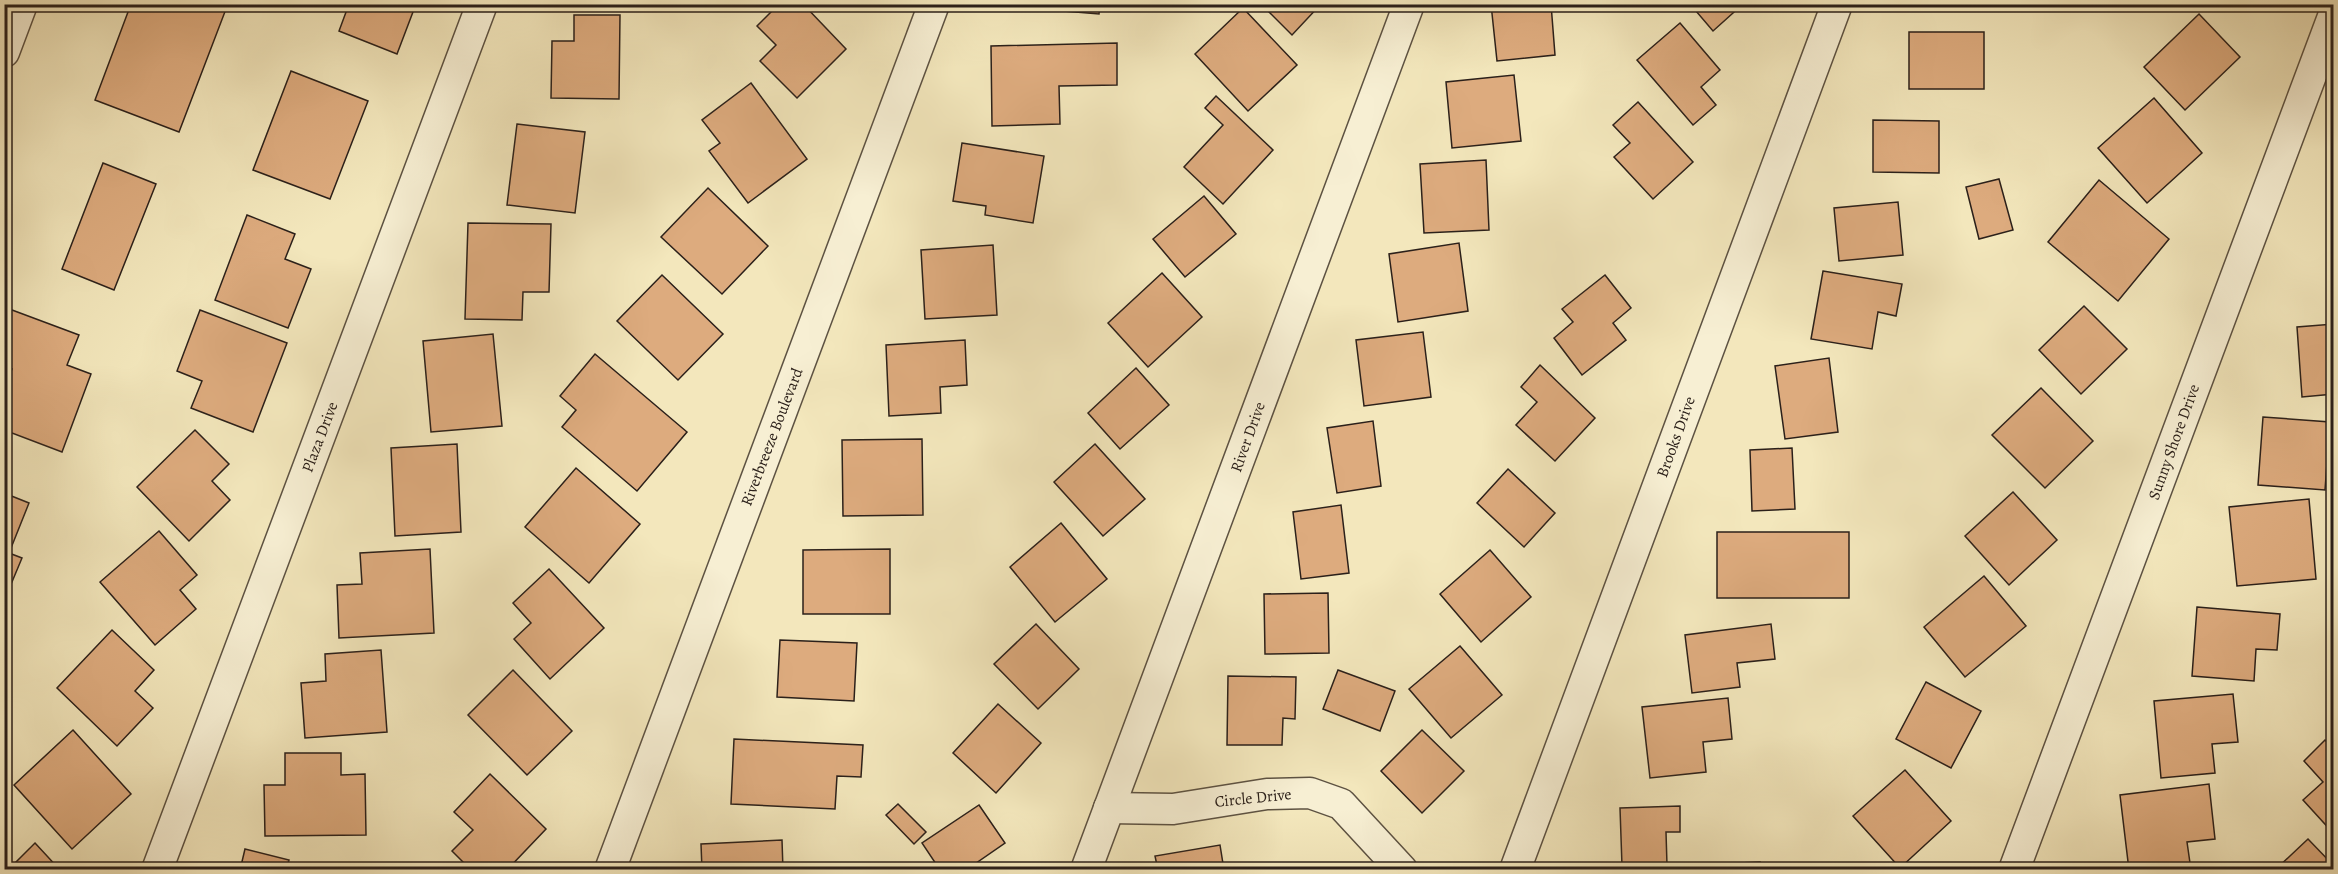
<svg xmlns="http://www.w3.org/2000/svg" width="2338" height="874" font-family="Alegreya,serif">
  <rect width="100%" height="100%" fill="#f3e7bc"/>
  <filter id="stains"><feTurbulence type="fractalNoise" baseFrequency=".00333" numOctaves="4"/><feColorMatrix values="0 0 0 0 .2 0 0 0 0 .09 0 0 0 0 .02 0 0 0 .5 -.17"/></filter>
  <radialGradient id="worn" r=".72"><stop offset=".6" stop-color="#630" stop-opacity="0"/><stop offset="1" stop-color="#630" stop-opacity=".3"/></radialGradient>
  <g fill="#ddab7e" stroke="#2b201a" stroke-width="1.5">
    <polygon points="131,4 214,4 226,9 179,132 95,100"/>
    <polygon points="349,4 416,4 397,54 339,31"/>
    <polygon points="779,4 803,4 846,49 797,98 760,61 776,45 757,26"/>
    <polygon points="1027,4 1100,4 1099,14 1027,8"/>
    <polygon points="1261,4 1321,4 1292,35"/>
    <polygon points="1491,4 1551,4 1555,55 1497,61"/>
    <polygon points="1690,4 1743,4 1713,31"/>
    <polygon points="1243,8 1297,65 1248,111 1195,54"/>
    <polygon points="2199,14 2240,57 2185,110 2144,67"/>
    <polygon points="574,15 620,15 619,99 551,98 552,41 574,41"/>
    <polygon points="1680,23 1720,70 1701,87 1716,105 1693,125 1637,60"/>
    <rect x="1909" y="32" width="75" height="57"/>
    <polygon points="1117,43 1117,85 1059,86 1060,124 992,126 991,46"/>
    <polygon points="291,71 368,101 330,199 253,170"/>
    <polygon points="1514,75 1521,141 1452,148 1446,82"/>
    <polygon points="751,83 807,159 748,203 709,151 720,143 702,120"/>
    <polygon points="1216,96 1273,150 1223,204 1184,167 1223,125 1205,108"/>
    <polygon points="2154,98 2202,153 2147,203 2098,148"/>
    <polygon points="1638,102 1693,162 1653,199 1614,157 1630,143 1613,125"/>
    <polygon points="1873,120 1939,121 1939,173 1873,172"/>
    <polygon points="517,124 585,132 575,213 507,205"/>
    <polygon points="962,143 1044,156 1033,223 985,215 986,206 953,201"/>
    <polygon points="1486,160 1489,230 1424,233 1420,164"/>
    <polygon points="103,163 156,184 114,290 62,269"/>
    <polygon points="1999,179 2013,230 1979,239 1966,187"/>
    <polygon points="2099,180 2169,239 2118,301 2048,242"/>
    <polygon points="708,188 768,246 722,294 661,237"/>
    <polygon points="1204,196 1236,234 1185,277 1153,239"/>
    <polygon points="1898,202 1903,255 1839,261 1834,208"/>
    <polygon points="247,215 295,234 285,259 311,269 288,328 215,300"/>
    <polygon points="468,223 551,224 549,292 523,292 522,320 465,319"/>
    <polygon points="1459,243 1468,311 1398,322 1389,254"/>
    <polygon points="993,245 997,315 925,319 921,250"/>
    <polygon points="1823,271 1902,284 1896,316 1878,312 1872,349 1811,339"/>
    <polygon points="1162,273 1202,317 1148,367 1108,323"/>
    <polygon points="662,275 723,334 678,380 617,321"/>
    <polygon points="1605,275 1631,308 1613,323 1626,340 1582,375 1554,338 1573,322 1562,309"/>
    <polygon points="2084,306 2127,349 2081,394 2039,350"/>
    <polygon points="4,307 79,335 67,365 91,374 62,452 4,430 4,389 12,369 4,366"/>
    <polygon points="200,310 287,343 253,432 191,408 202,381 177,371"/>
    <polygon points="2334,324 2334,394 2302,397 2297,327"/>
    <polygon points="1423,332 1431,397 1364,406 1356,340"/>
    <polygon points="493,334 502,426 431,432 423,341"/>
    <polygon points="965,340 967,385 940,387 941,413 889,416 886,345"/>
    <polygon points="595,354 687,432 637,491 562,427 576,410 560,396"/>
    <polygon points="1829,358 1838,432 1785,439 1775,366"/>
    <polygon points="1540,365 1595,418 1555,461 1516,425 1537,402 1521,387"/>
    <polygon points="1136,368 1169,405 1120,449 1088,413"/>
    <polygon points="2041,388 2093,441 2045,488 1992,435"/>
    <polygon points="2263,417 2330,422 2325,490 2258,485"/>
    <polygon points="1373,421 1381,486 1337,493 1327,428"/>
    <polygon points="195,430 229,464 212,481 230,500 189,541 137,487"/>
    <polygon points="922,439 923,515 843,516 842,440"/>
    <polygon points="457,444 461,532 395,536 391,448"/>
    <polygon points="1095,444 1145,499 1103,536 1054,482"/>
    <polygon points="1792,448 1795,509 1752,511 1750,450"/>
    <polygon points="576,468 640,524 589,583 525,527"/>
    <polygon points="1508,469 1555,513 1524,547 1477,503"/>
    <polygon points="2013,492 2057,540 2009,585 1965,536"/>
    <polygon points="4,493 29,503 9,553 22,558 4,601"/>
    <polygon points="2309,499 2316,579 2237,586 2229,507"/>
    <polygon points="1341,505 1349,573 1301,579 1293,512"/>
    <polygon points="1061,523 1107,579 1055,622 1010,567"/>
    <polygon points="159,531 197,575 180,590 196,609 155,645 100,582"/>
    <rect x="1717" y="532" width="132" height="66"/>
    <polygon points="430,549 434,633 339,638 337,585 362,584 360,553"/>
    <polygon points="890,549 890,614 803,614 803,550"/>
    <polygon points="1490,550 1531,597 1481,642 1440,594"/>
    <polygon points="549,569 604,628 550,679 514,639 531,623 513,603"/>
    <polygon points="1984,576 2026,626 1965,677 1924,627"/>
    <polygon points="1328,593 1329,653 1265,654 1264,594"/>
    <polygon points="2197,607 2280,614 2277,650 2256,649 2254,681 2192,676"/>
    <polygon points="1036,624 1079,669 1038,709 994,664"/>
    <polygon points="1771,624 1775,659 1737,663 1740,687 1692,693 1685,635"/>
    <polygon points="112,630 154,670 135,691 153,708 117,746 57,688"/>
    <polygon points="780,640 857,643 854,701 777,697"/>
    <polygon points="1460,646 1502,695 1451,738 1409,689"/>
    <polygon points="381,650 387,732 305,738 301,683 326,681 325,654"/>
    <polygon points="513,670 572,731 527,775 468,715"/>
    <polygon points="1338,670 1395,691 1380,731 1323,709"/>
    <polygon points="1228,676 1296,677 1295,719 1283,718 1282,745 1227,745"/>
    <polygon points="1926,682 1981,711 1951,768 1896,739"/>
    <polygon points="2233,694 2238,742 2212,744 2215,773 2161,778 2154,701"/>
    <polygon points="1728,698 1732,739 1703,742 1706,772 1650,778 1642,707"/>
    <polygon points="998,704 1041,743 996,793 953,753"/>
    <polygon points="73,730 131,794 72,849 14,785"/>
    <polygon points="1422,730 1464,771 1422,813 1381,771"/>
    <polygon points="734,739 863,745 861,777 837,776 835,809 731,804"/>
    <polygon points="2325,740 2334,749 2334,834 2303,800 2323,782 2304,761"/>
    <polygon points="285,753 341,753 341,775 365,774 366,835 265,836 264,785 285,785"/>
    <polygon points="1905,770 1951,821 1900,868 1853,816"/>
    <polygon points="490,774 546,829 507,870 471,870 452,851 473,830 454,812"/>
    <polygon points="2209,784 2215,839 2187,842 2191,870 2129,870 2120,795"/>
    <polygon points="898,804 926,832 914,844 886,815"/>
    <polygon points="979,805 1005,843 966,870 940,870 922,843"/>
    <polygon points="1680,806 1680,832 1666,832 1667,865 1622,866 1620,808"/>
    <polygon points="2308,839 2334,866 2334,870 2275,870"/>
    <polygon points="782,840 783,870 702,870 701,844"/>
    <polygon points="35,843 60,870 8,870"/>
    <polygon points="1220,845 1224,870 1158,870 1155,856"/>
    <polygon points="245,849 289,860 286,870 240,870"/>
    <polygon points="1760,862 1760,870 1718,870 1717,864"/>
  </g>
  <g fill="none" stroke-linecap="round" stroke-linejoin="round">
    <defs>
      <g id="minor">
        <polyline points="4,52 22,4"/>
        <polyline points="1109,808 1173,809 1267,794 1310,793 1341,804 1402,870"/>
        <polyline points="157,870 482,4"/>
        <polyline points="610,870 934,4"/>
        <polyline points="1086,870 1409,4"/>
        <polyline points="1515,870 1837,4"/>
        <polyline points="2014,870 2334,14"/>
      </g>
    </defs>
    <use href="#minor" stroke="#5d5242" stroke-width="33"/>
    <use href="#minor" stroke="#f7efd3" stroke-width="30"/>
  </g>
  <g text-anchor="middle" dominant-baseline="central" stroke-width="4.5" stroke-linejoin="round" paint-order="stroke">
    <g font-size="16" fill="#2b201a" stroke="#f7efd3">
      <text transform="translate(320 437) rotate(-69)">Plaza Drive</text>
      <text transform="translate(772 437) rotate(-69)">Riverbreeze Boulevard</text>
      <text transform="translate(1248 437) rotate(-70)">River Drive</text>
      <text transform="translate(1676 437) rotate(-70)">Brooks Drive</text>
      <text transform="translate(2174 442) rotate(-70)">Sunny Shore Drive</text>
      <text transform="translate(1253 798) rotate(-6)">Circle Drive</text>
    </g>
  </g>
  <rect width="2338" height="874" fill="none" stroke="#f3e7bc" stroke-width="24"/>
  <rect x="6" y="6" width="2326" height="862" fill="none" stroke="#2b201a" stroke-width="3"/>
  <rect x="12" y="12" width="2314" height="850" fill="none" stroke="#2b201a" stroke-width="1.5"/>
  <rect width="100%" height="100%" filter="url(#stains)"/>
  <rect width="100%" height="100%" fill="url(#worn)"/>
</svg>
